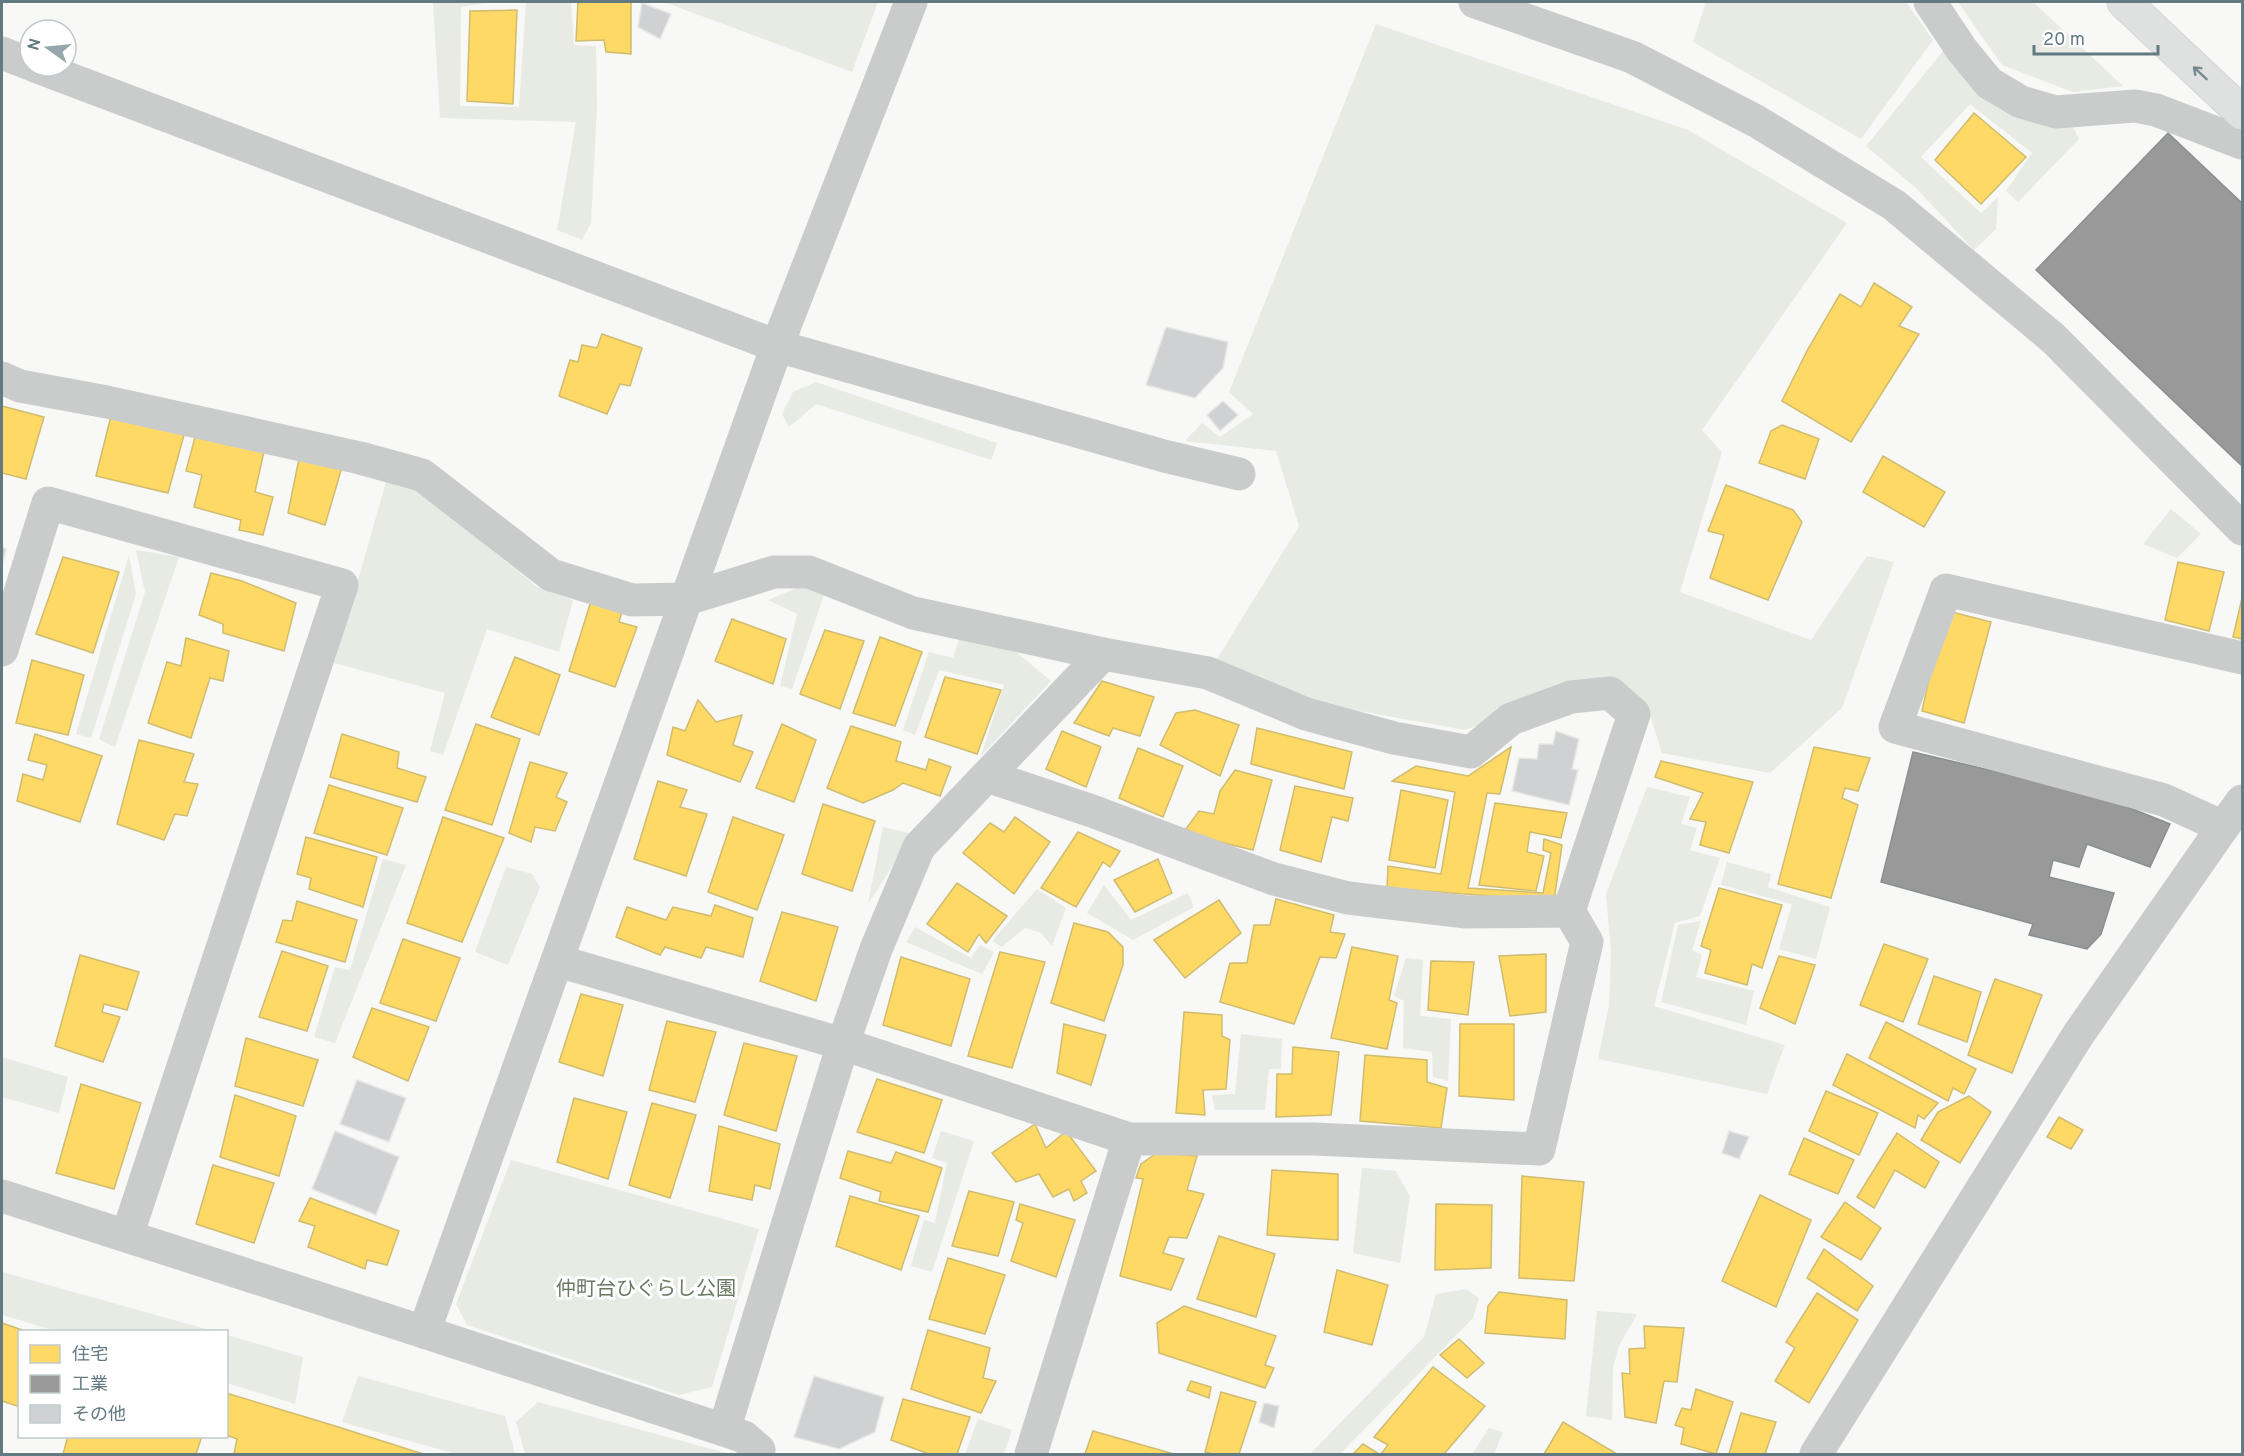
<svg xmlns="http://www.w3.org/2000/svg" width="2244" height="1456" font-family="Overpass,'Noto Sans JP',sans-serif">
  <rect width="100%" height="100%" fill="#f8f8f7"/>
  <g fill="#e8eae4">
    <polygon points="433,2 491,2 461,7 460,106 519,107 526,2 571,2 574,45 596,46 597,106 591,223 582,240 557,230 576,122 440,118"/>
    <polygon points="664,2 878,2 852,72"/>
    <polygon points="1706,2 1906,2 1933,40 1861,139 1693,42"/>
    <polygon points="1958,2 2033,2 2123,86 2073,92 2002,65"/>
    <polygon points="1376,24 1688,130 1847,223 1702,430 1722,452 1680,592 1811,640 1867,556 1894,562 1842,708 1770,773 1662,753 1647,706 1607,678 1465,730 1304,701 1217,659 1299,526 1276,451 1185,441 1202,423 1220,437 1253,414 1229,392"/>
    <polygon points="1944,50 2072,125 2079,139 2018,202 2006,191 2032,153 1970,104 1921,157 1981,213 1998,197 1996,229 1974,250 1916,188 1866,146"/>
    <polygon points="816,382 997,443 991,460 816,404 789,427 782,414 793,392"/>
    <polygon points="387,479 412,484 537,587 573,600 559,652 487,629 443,755 430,751 445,693 334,663"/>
    <polygon points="2171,509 2201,534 2177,558 2143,544"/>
    <polygon points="136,550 179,557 115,747 99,739 145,592"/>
    <polygon points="129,555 136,594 91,738 76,734"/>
    <polygon points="799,587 825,592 792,689 780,686 797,614 768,600"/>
    <polygon points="959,639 1016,652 1051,681 981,756 1004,685 939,670 915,735 903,730 929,652 953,658"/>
    <polygon points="1647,787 1690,797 1681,824 1697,828 1690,850 1720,858 1700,916 1675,923 1654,1006 1785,1045 1767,1094 1598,1059 1609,1006 1611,951 1606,894"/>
    <polygon points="883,827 913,834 868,904"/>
    <polygon points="383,859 406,865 335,1043 314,1037 335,967 350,970"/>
    <polygon points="1727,862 1771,874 1768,887 1830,907 1816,959 1779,949 1792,904 1721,885"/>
    <polygon points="506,867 532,874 540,887 508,965 475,952"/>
    <polygon points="1104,885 1131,920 1188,893 1194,907 1133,940 1087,913"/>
    <polygon points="1037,889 1066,908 1052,946 1041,933 1025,928 1002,947 992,941"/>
    <polygon points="1701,921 1692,950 1702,955 1696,977 1754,991 1746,1025 1661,1002 1678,925"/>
    <polygon points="915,927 971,958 980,945 994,952 982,974 906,942"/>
    <polygon points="1406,958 1423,960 1420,1016 1451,1019 1448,1081 1433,1077 1432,1052 1403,1048 1404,1001 1394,996"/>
    <polygon points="1241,1034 1282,1039 1281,1069 1269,1069 1265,1110 1215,1110 1212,1095 1235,1094"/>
    <polygon points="2,1057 68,1077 59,1113 2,1097"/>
    <polygon points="941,1131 974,1141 932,1272 911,1266 924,1220 935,1223 947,1163 932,1158"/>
    <polygon points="511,1160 759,1229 712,1387 679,1395 467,1325 456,1304"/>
    <polygon points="1362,1168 1396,1171 1410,1197 1400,1263 1353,1253"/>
    <polygon points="2,1272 213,1331 56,1331 2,1315"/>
    <polygon points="1466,1289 1479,1298 1473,1318 1340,1454 1310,1454 1424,1337 1436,1294"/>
    <polygon points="1597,1311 1637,1314 1619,1346 1613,1368 1612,1420 1586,1416"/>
    <polygon points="227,1335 303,1357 295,1404 227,1383"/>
    <polygon points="358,1376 505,1416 515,1454 456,1454 342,1422"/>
    <polygon points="538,1402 730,1454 525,1454 516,1422"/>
    <polygon points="978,1419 1012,1430 1004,1454 965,1454"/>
    <polygon points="1489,1428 1503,1432 1494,1454 1472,1454"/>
  </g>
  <g fill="#ffd966" stroke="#d0bc6e" stroke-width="1.5">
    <polygon points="578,2 631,2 631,54 606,52 604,40 576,41"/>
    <polygon points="517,10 513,104 467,101 470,11"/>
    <polygon points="1974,113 2026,157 1981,204 1935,160"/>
    <polygon points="1874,283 1912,307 1899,326 1919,334 1851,442 1782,401 1808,349 1840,294 1861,307"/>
    <polygon points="602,334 642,348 630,386 620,384 607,414 559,396 570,360 578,362 582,345 597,348"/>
    <polygon points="2,406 44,417 26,479 2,473"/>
    <polygon points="111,416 184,435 168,493 96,476"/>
    <polygon points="1782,425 1819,439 1805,479 1759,463 1771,431"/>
    <polygon points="197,430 265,447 255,492 273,497 263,535 239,530 241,520 194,507 202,475 186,471"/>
    <polygon points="300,454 342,467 325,525 288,513"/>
    <polygon points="1883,456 1945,492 1924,527 1863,492"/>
    <polygon points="1726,485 1793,510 1802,522 1768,600 1710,578 1724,535 1708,531"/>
    <polygon points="63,557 119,572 93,653 36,634"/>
    <polygon points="2178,562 2224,572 2209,631 2165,620"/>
    <polygon points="211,573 242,581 296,603 284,651 223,633 223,624 199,615"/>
    <polygon points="592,598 623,608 619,622 637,627 615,687 569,671"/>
    <polygon points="2242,598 2242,639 2233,637"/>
    <polygon points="1952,612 1991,622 1964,723 1922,711 1937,642"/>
    <polygon points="732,619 786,639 773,684 715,661"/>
    <polygon points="825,630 864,641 840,709 800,694"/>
    <polygon points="880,637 922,652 895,726 853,713"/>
    <polygon points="186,638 229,651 223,681 210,678 191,738 148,723 167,662 181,666"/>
    <polygon points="515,657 560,675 539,735 491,717"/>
    <polygon points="32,660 84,675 68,735 16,723"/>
    <polygon points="945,677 1001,690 977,754 925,737"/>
    <polygon points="1102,681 1154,697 1140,736 1113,728 1109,736 1074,723"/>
    <polygon points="698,700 716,722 742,715 733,745 753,752 740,782 667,755 673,727 685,731"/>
    <polygon points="1195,710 1239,725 1220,776 1160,745 1176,713"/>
    <polygon points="476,724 520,739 492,825 445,810"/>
    <polygon points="782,724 816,740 794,802 756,788"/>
    <polygon points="851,726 901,742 896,761 926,770 929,759 951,767 940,796 903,783 893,790 863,803 827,788"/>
    <polygon points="1257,728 1352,752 1344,789 1251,764"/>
    <polygon points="1062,731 1101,747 1086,787 1046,769"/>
    <polygon points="35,734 102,756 80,822 17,801 23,774 43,780 47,765 28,760"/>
    <polygon points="342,734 399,752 397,768 426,777 417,802 330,777"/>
    <polygon points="139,740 194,754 184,782 198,784 187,816 175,814 164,840 117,824"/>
    <polygon points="1511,747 1500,794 1487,793 1468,888 1543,893 1551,853 1543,850 1544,839 1562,845 1554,901 1387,888 1388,866 1441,874 1455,792 1392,781 1416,766 1468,776"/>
    <polygon points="1814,747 1870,758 1858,791 1845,788 1842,798 1858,805 1831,898 1778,884"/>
    <polygon points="1138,748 1183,766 1163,817 1119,798"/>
    <polygon points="1661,761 1753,782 1729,853 1700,845 1706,822 1690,819 1703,793 1655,777"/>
    <polygon points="530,762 567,773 556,797 567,802 555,831 535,827 531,842 509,833"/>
    <polygon points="1235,770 1272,780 1253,850 1183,833 1199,811 1214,814 1220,791"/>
    <polygon points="658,781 687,790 680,807 707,814 686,876 634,859"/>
    <polygon points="329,785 403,808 387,855 314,833"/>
    <polygon points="1295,786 1353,798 1348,821 1332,817 1321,862 1280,850"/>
    <polygon points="1401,790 1448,800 1435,868 1389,860"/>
    <polygon points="1495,803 1567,813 1561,838 1530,832 1527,852 1544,856 1536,891 1479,885"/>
    <polygon points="823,804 875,821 852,891 802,874"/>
    <polygon points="443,817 504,838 462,942 407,923"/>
    <polygon points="733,817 784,835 757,910 708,892"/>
    <polygon points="1015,817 1050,842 1014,894 963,853 990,823 1004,832"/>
    <polygon points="1078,832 1120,851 1110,867 1103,862 1076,907 1041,888"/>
    <polygon points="306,837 377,857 363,907 309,889 311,878 297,874"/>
    <polygon points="1158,859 1172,893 1135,912 1114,880"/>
    <polygon points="957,883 1007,916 986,943 979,934 968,952 927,924"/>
    <polygon points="1719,888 1782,905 1762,968 1752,964 1747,985 1705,973 1711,950 1701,946"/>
    <polygon points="1276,899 1334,915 1330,932 1345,934 1336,958 1320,957 1294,1024 1220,1002 1230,963 1247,963 1254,925 1270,925"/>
    <polygon points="1219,900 1241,933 1185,978 1154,940"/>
    <polygon points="297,901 357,920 345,962 276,942 283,920 292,921"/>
    <polygon points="715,905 753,918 743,957 706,947 701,958 665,947 660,955 616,937 627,907 666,920 673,907 711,916"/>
    <polygon points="782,912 838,927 816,1001 760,981"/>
    <polygon points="1074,923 1108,932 1123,947 1123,965 1104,1021 1051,1003"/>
    <polygon points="403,939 460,958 436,1021 380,1003"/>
    <polygon points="1884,944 1928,959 1903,1022 1860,1005"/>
    <polygon points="1352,947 1398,956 1389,1000 1397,1003 1387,1049 1331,1038"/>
    <polygon points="282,951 328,966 307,1031 259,1017"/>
    <polygon points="1000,952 1045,962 1012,1068 968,1056"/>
    <polygon points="1546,954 1546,1012 1510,1016 1499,956"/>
    <polygon points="80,955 139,972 127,1010 104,1004 102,1012 120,1017 103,1062 55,1046"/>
    <polygon points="1779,956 1815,965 1795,1024 1760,1008"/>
    <polygon points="901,957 970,979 951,1046 883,1025"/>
    <polygon points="1431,961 1474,962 1468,1015 1428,1010"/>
    <polygon points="1934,976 1981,992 1967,1042 1918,1024"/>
    <polygon points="1995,979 2042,995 2012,1073 1968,1055"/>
    <polygon points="581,994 623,1005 603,1076 559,1062"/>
    <polygon points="372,1008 429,1027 408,1081 353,1057"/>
    <polygon points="1184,1012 1222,1015 1222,1036 1230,1040 1226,1089 1203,1090 1205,1115 1176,1113"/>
    <polygon points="667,1021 716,1032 695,1102 649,1090"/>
    <polygon points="1886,1022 1976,1069 1964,1094 1953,1088 1948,1101 1869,1058"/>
    <polygon points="1064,1024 1106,1035 1091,1085 1057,1073"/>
    <polygon points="1460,1024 1514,1024 1514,1100 1459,1096"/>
    <polygon points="246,1038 318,1060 303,1106 235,1086"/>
    <polygon points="744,1043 797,1056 776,1131 724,1115"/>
    <polygon points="1293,1047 1339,1052 1331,1115 1276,1117 1277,1074 1292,1074"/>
    <polygon points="1847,1054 1938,1103 1924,1119 1918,1115 1915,1128 1833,1085"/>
    <polygon points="1365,1055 1427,1060 1427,1082 1447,1088 1441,1128 1360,1121"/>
    <polygon points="877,1079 942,1100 924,1153 857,1132"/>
    <polygon points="81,1084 141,1103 114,1189 56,1173"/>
    <polygon points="1826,1091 1878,1113 1859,1155 1809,1131"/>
    <polygon points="235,1095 296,1116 279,1176 220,1157"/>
    <polygon points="1969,1096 1991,1112 1960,1163 1921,1140 1938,1112"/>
    <polygon points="574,1098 627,1112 608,1179 557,1162"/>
    <polygon points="652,1103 696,1115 670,1198 629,1185"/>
    <polygon points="2059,1117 2083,1130 2071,1149 2047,1137"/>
    <polygon points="1035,1124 1046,1148 1066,1131 1096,1171 1081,1181 1087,1193 1074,1201 1069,1189 1053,1197 1039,1174 1016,1182 992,1153"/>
    <polygon points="719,1126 780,1144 770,1189 755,1185 752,1200 709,1191"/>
    <polygon points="1897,1133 1939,1162 1925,1188 1895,1170 1874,1208 1857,1197"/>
    <polygon points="1804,1138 1854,1160 1838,1194 1789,1174"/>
    <polygon points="848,1151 891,1163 896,1152 942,1168 928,1212 879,1201 881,1192 840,1178"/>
    <polygon points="1157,1153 1197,1156 1187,1190 1204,1194 1187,1238 1169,1237 1163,1253 1184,1259 1171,1290 1120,1276 1143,1179 1136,1178 1141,1164"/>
    <polygon points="213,1165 274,1183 254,1243 196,1224"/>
    <polygon points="1272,1170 1338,1174 1338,1240 1267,1235"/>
    <polygon points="1522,1176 1584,1182 1574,1281 1519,1278"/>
    <polygon points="969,1191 1014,1202 998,1256 952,1246"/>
    <polygon points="1760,1195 1811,1220 1776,1307 1722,1281"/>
    <polygon points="850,1196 919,1216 901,1270 836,1246"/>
    <polygon points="310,1198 399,1231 387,1265 367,1260 365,1269 308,1247 315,1226 299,1221"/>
    <polygon points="1845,1202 1881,1228 1861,1260 1821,1237"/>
    <polygon points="1020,1204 1075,1220 1056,1277 1011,1261 1023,1223 1016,1220"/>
    <polygon points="1436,1204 1492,1205 1491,1268 1435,1270"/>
    <polygon points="1219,1236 1275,1254 1256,1317 1197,1299"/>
    <polygon points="1824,1249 1873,1286 1857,1311 1807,1278"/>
    <polygon points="948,1258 1005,1275 985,1334 929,1319"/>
    <polygon points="1337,1270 1388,1285 1372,1345 1324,1332"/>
    <polygon points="1499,1292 1567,1300 1565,1339 1485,1333 1488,1306"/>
    <polygon points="1817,1293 1858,1320 1809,1403 1775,1381 1795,1348 1786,1342"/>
    <polygon points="1184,1306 1276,1336 1265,1365 1274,1368 1265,1388 1159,1353 1157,1323"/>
    <polygon points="2,1323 28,1332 20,1332 20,1407 2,1401"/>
    <polygon points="1644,1326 1684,1328 1677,1382 1664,1381 1656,1423 1625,1417 1622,1373 1630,1374 1629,1349 1645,1348"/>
    <polygon points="928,1330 990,1348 983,1378 996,1381 981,1413 911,1389"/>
    <polygon points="1459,1339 1484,1363 1467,1378 1440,1355"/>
    <polygon points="1433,1367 1485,1406 1444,1454 1381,1454 1388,1445 1374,1437"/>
    <polygon points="1191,1381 1211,1387 1209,1398 1187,1390"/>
    <polygon points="1696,1389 1733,1402 1716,1454 1681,1444 1684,1428 1675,1425 1682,1408 1691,1410"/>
    <polygon points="1221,1392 1256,1402 1239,1454 1214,1454 1205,1452"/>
    <polygon points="226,1393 332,1425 423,1454 234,1454 237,1439 226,1435"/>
    <polygon points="903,1399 970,1417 957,1454 929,1454 891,1440"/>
    <polygon points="1741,1413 1776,1422 1765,1454 1729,1454"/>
    <polygon points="1563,1422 1617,1454 1544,1454"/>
    <polygon points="1093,1431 1174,1454 1085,1454"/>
    <polygon points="68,1436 202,1436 196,1454 63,1454"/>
    <polygon points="1363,1444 1379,1454 1353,1454"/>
  </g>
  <g fill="#999" stroke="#899092" stroke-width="1.5">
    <polygon points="2168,133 2242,203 2242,466 2036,270"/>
    <polygon points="1913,752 2100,796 2170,824 2150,867 2087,844 2079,867 2053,860 2049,877 2114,893 2101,934 2087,949 2029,935 2033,924 1881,882"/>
  </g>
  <g fill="#cfd1d2" stroke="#e7e7e6" stroke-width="1.5">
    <polygon points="642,3 671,14 660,39 638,27"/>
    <polygon points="1166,327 1228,342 1223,368 1195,398 1146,385"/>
    <polygon points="1223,401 1238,415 1220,431 1207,415"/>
    <polygon points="2,547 6,549 2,566"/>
    <polygon points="1556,731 1579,739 1572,769 1578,770 1569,805 1512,791 1519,758 1537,759 1539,744 1553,744"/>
    <polygon points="357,1080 406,1098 389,1142 340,1124"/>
    <polygon points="335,1131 399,1157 376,1215 312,1189"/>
    <polygon points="1729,1131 1749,1137 1739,1159 1722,1153"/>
    <polygon points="814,1376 884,1397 875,1432 839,1449 794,1437"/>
    <polygon points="1264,1403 1279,1406 1274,1428 1259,1422"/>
  </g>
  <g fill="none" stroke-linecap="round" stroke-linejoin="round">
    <defs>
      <polyline id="motorway" points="2124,2 2242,113"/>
    </defs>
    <use href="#motorway" stroke="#d4d5d5" stroke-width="35"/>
    <g stroke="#cacccc" stroke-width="33">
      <polyline points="1930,2 1962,50 1989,83 2021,102 2056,112 2135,106 2156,110 2242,143"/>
      <polyline points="2,53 30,64"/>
      <polyline points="35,66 777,346 1164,456 1239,474"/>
      <polyline points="2,378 20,386 107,402 360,458 422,475 551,575 632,600 687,599 774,572 809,572 913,613 1103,654 1208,673 1306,714 1394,738 1471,752 1511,719 1571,697 1610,693 1634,714 1569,911 1587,942 1539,1149 1314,1139 1129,1139 843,1044 558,961"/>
      <polyline points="2,650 48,503 342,585 127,1236"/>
      <polyline points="987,776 1092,811 1274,879 1348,898 1466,912 1569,911"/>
      <polyline points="2223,827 2164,800 1895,727 1946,590 2242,658"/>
      <polyline points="424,1332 724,1430 843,1044 876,949 919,847 1103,654"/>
      <polyline points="724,1430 744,1437 759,1450"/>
      <polyline points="1031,1454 1129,1139"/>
    </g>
    <g stroke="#cacccc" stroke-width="33">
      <polyline points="1475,2 1632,57 1756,121 1894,205 2054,339 2242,529"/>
      <polyline points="2,1196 424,1332 777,346 911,2"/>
      <polyline points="1816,1454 2078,1035 2223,827 2242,801"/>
    </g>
    <use href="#motorway" stroke="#dfe0e0" stroke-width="33"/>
  </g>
  <defs><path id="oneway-shaft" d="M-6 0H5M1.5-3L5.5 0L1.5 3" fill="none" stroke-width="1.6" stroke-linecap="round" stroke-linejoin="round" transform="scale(1.5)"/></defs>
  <use stroke="#768990" href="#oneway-shaft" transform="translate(2200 73) rotate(-137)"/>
  <g text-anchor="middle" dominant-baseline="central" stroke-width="6" stroke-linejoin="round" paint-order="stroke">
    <g font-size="20" fill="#6a7a62" stroke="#fff">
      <text x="646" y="1290">仲町台ひぐらし公園</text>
    </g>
  </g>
  <rect width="2244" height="1456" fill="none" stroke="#637a82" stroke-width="6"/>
  <rect x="18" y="1330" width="210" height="108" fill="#ffffff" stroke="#c1cacd" stroke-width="1.5"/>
  <rect x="30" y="1345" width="30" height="18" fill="#ffd966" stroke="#c1cacd" stroke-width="1.5"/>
  <text x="72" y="1360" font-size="18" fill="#637a82">住宅</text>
  <rect x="30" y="1375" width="30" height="18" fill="#999999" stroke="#c1cacd" stroke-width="1.5"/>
  <text x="72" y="1390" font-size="18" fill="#637a82">工業</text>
  <rect x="30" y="1405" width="30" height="18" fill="#cfd1d2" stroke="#c1cacd" stroke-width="1.5"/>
  <text x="72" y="1420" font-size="18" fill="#637a82">その他</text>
  <g transform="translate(48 48) rotate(285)"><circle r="28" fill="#ffffff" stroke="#c1cacd" stroke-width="1.5"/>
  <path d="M0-4.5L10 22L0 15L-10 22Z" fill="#97a6ab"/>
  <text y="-9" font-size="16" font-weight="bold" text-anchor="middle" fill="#637a82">N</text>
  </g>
  <path d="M2034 45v9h124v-9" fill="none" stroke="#637a82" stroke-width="3"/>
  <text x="2043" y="45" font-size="18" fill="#637a82" stroke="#ffffff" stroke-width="4.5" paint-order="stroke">20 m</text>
</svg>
